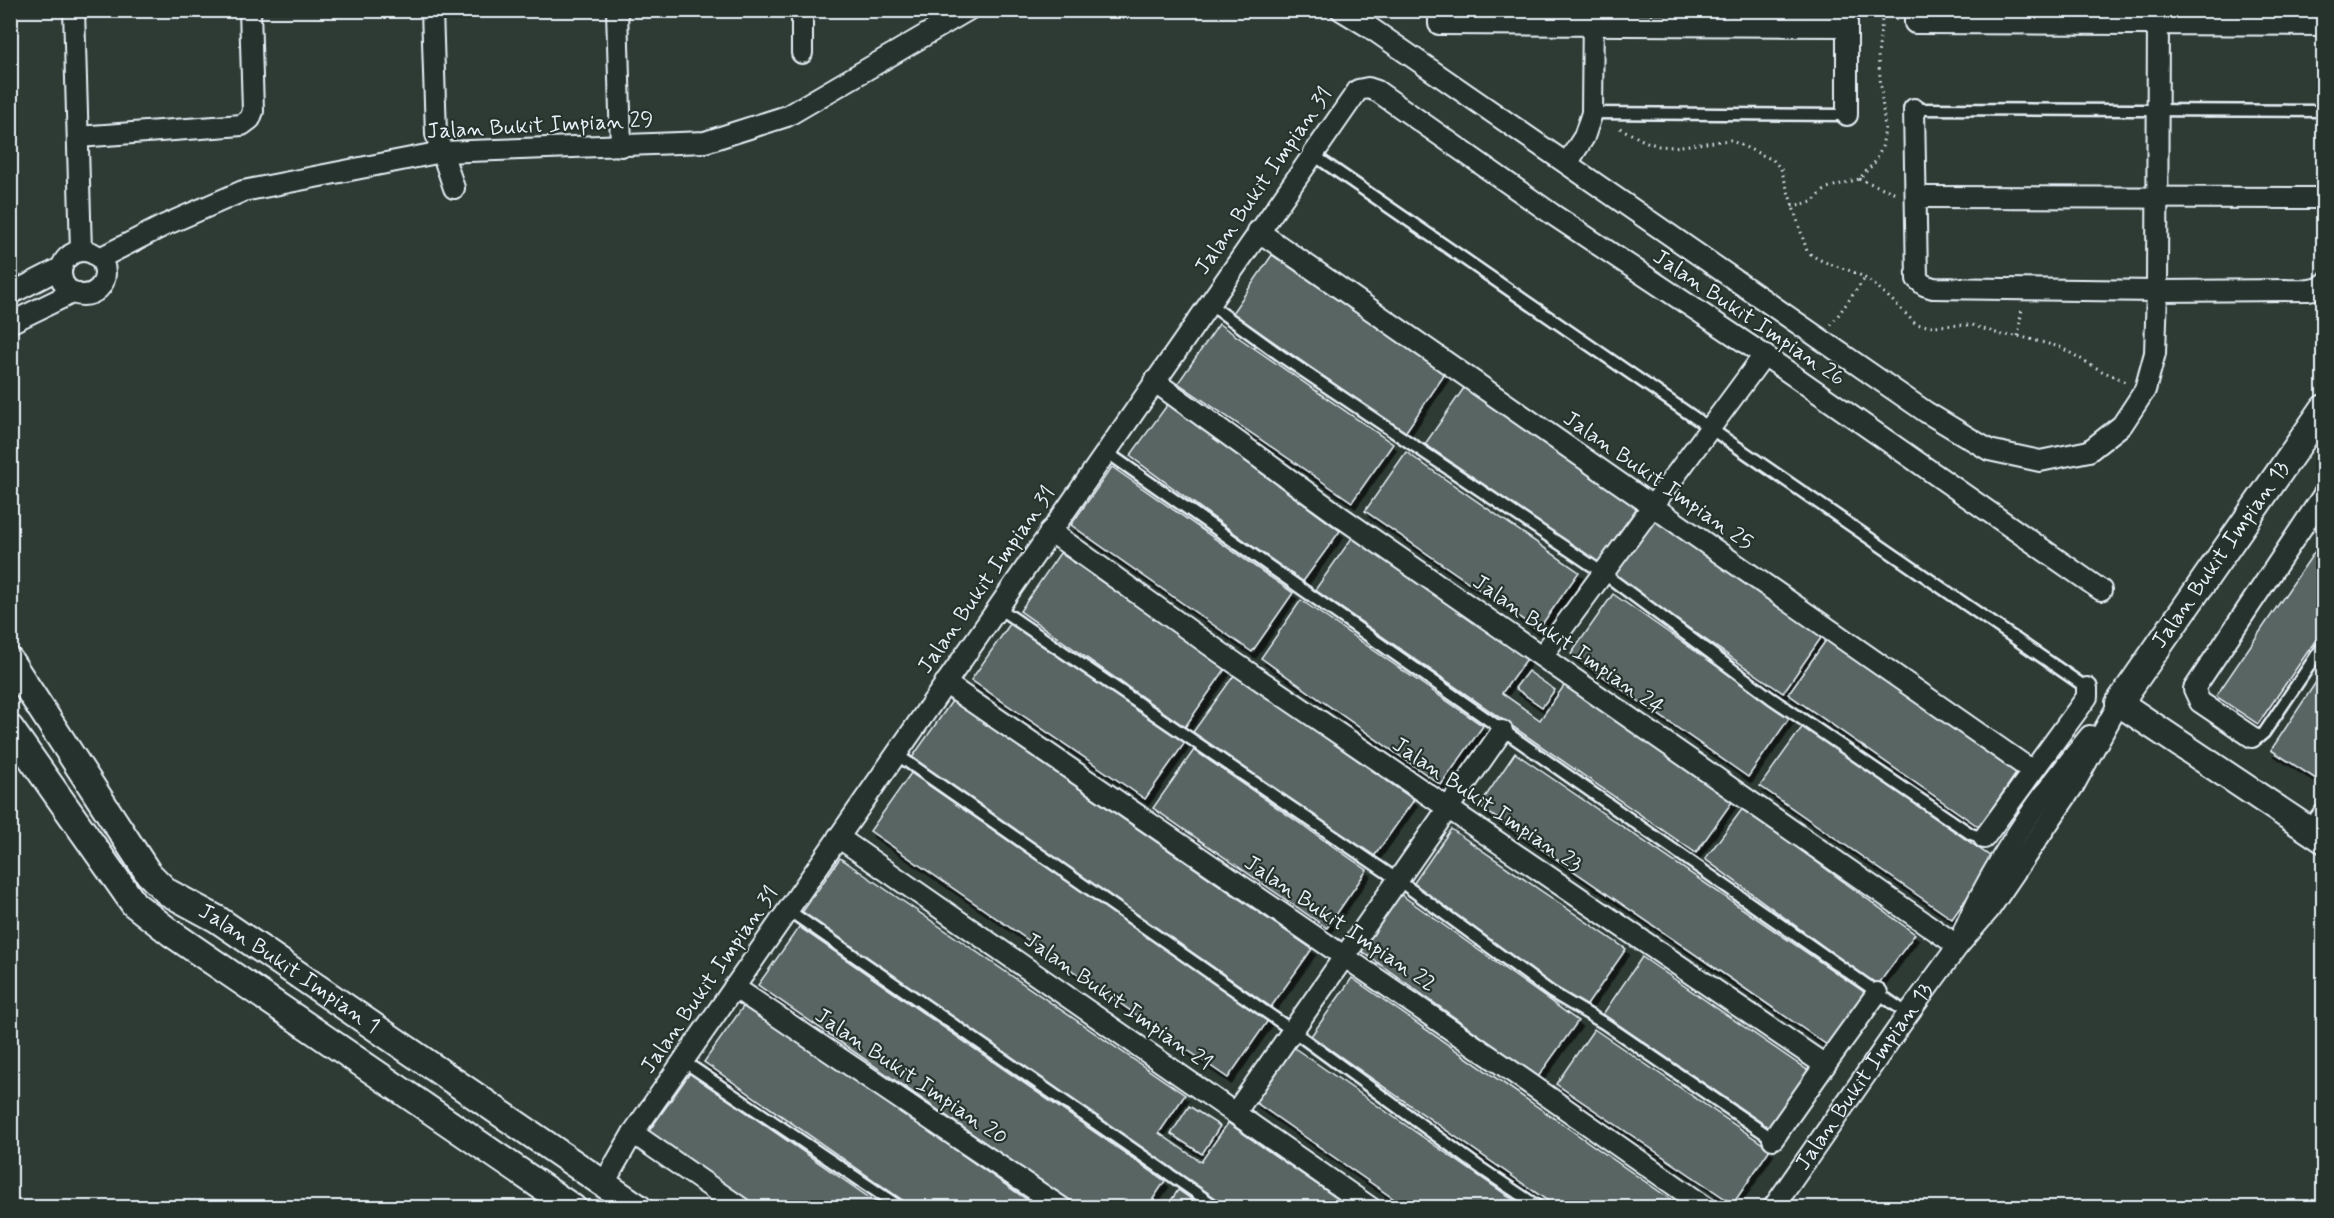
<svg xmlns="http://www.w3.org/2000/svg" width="2334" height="1218" font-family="Mynerve,sans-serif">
  <defs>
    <filter id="shadow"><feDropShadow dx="3.5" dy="6" stdDeviation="0" flood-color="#0009"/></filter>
  </defs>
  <rect width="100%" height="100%" fill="#2e3b35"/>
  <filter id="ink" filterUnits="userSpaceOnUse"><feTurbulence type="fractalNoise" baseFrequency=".0167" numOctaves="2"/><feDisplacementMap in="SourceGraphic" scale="12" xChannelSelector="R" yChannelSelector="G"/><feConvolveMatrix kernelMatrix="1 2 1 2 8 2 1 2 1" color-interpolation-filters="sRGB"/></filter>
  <g filter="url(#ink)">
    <g fill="#596563" stroke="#e8f1f8" stroke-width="1.5" filter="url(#shadow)">
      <polygon points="1272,255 1445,374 1405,433 1232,313"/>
      <polygon points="1219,324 1393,444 1352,502 1178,383"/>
      <polygon points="1466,385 1639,505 1598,563 1425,444"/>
      <polygon points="1168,404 1340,531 1302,583 1130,456"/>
      <polygon points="1406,452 1579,572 1538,630 1365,511"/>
      <polygon points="1112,467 1293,593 1252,652 1071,525"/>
      <polygon points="1650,515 1823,635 1783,693 1609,573"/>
      <polygon points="1354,535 1529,656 1502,693 1540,720 1566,683 1734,799 1696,853 1315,590"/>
      <polygon points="2324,538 2324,628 2258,724 2216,696"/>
      <polygon points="1060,553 1226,668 1185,727 1020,611"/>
      <polygon points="1613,594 1790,717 1748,777 1571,654"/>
      <polygon points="1301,600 1483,726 1441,785 1261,658"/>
      <polygon points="1012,621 1186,741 1145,799 971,680"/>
      <polygon points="1829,636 2020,768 1979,827 1788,694"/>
      <polygon points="2324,670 2324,774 2319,781 2271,750"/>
      <polygon points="1528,671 1555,690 1542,707 1515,688"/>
      <polygon points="1235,674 1414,800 1373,858 1193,732"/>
      <polygon points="952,701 1312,949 1271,1007 911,759"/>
      <polygon points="1803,726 1994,859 1952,919 1760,786"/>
      <polygon points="1194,750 1367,870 1327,928 1153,808"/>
      <polygon points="1515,753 1867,994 1830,1047 1479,806"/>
      <polygon points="911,773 1269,1019 1228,1078 870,831"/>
      <polygon points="1743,808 1915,934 1877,986 1705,859"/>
      <polygon points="1451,829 1626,949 1585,1008 1411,887"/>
      <polygon points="840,858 1185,1095 1159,1133 1201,1162 1228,1123 1351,1208 1227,1208 801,914"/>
      <polygon points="1400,894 1578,1021 1538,1077 1360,950"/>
      <polygon points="799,927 1165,1181 1147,1208 1079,1208 758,985"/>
      <polygon points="1642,957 1813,1074 1774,1131 1603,1014"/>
      <polygon points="1352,978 1683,1208 1558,1208 1311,1036"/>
      <polygon points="745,1004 1039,1208 914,1208 704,1062"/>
      <polygon points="1594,1029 1770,1149 1733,1204 1556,1084"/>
      <polygon points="1293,1047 1525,1208 1407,1208 1255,1102"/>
      <polygon points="690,1073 884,1208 759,1208 649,1131"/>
      <polygon points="1189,1106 1220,1126 1202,1154 1171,1134"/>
      <polygon points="1178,1190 1204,1208 1166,1208"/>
    </g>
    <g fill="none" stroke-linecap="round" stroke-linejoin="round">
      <defs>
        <g id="service">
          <polyline points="1914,109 2324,111"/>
          <polyline points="1592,113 1847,115"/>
          <polyline points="1312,154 2087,688"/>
          <polyline points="1208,303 1284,358 1603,573 1771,698 1971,834 1984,838"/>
          <polyline points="1105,451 1908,1014"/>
          <polyline points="997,607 1398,880 1551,992 1605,1024 1773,1139"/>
          <polyline points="2252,737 2258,738 2264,733 2324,644"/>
          <polyline points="896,754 1293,1031 1482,1169 1540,1208"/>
          <polyline points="788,910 1218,1208"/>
          <polyline points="683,1061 901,1208"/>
        </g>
        <g id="minor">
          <polyline points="74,10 81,251"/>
          <polyline points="432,10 436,134 454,188"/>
          <polyline points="617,10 621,146"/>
          <polyline points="802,10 802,53"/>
          <polyline points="1341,10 1369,27 1926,412 1989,450 2040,461 2089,451 2122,425 2145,390 2155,353 2157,291 2158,10"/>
          <polyline points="1439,10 1439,24 1847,26"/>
          <polyline points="1915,10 1915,23 2324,25"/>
          <polyline points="1914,109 1917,279 1924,285 1933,288 2157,291 2309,290 2320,288 2324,284"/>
          <polyline points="1847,115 1847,10"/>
          <polyline points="78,137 242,125 250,119 253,111 250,10"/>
          <polyline points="1568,162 1584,137 1592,113 1593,10"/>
          <polyline points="1916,197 2324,198"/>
          <polyline points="1258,231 2031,770"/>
          <circle cx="83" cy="273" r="22"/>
          <polyline points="100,258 165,225 243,191 442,152 705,142 787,116 968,10"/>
          <polyline points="10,294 61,268"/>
          <polyline points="10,323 74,292"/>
          <polyline points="1154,381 1341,517 1958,946"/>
          <polyline points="1050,531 1235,663 1825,1065 1877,993"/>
          <polyline points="1542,656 1764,355"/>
          <polyline points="945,683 1523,1079 1707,1208"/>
          <polyline points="2252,737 2200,702 2194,689 2324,494"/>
          <polyline points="2311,831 2324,814"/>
          <polyline points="838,837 1371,1208"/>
          <polyline points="1984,838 2087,697 2087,688"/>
          <path d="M1964 930C1995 859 2041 795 2090 736"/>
          <polyline points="734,987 1062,1208"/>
          <polyline points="1235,1113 1502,731"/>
          <polyline points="1773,1139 1825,1065"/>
          <polyline points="604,1183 633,1133"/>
          <polyline points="741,1208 633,1133 1358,90 1368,88 1377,91 1552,214 1764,355 2101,590"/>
          <path id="s1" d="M1773 1208 1908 1014 1958 946 1989 910 2074 785 2119 703"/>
        </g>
        <g id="tertiary">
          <polyline points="2324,408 2119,703 2324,840"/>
          <path id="s2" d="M10 661 148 873 167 892 217 919 639 1208"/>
          <polyline points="10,728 134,904 171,933 573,1208"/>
        </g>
      </defs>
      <use href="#service" stroke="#e8f1f8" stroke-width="15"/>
      <use href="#minor" stroke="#e8f1f8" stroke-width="24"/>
      <use href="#tertiary" stroke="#e8f1f8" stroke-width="30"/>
      <g stroke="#e8f1f8" stroke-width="3" stroke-dasharray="1.5 4.5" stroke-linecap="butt">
        <polyline points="1866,16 1882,15 1898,19"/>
        <path d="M1620 128 1644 141 1659 146 1674 147 1730 140 1773 160 1781 169 1807 251C1823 266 1845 266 1863 277 1882 288 1899 308 1916 324L1927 326 1972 325 2002 335 2018 336 2060 347 2102 371 2127 382"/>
        <polyline points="1859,179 1896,193"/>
        <polyline points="1792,206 1812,202 1827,188 1859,179 1876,161 1882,147 1885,130 1878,56 1883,10"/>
        <polyline points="1831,325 1865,278"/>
        <polyline points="2018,336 2022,308"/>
      </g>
      <use href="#service" stroke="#26332d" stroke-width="10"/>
      <use href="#minor" stroke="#26332d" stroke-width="20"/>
      <use href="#tertiary" stroke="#26332d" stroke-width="26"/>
    </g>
  </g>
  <g text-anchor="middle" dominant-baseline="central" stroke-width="4.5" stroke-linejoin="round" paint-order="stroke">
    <g font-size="22" fill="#e8f1f8" stroke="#26332d">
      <text transform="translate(540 126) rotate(-3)">Jalan Bukit Impian 29</text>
      <text transform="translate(1264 181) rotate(-55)">Jalan Bukit Impian 31</text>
      <text transform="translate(1749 318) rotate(34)">Jalan Bukit Impian 26</text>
      <text transform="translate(1658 481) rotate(35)">Jalan Bukit Impian 25</text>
      <text transform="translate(2221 555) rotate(-55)">Jalan Bukit Impian 13</text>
      <text transform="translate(987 580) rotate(-55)">Jalan Bukit Impian 31</text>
      <text transform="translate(1568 645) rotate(35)">Jalan Bukit Impian 24</text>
      <text transform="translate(1487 805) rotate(34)">Jalan Bukit Impian 23</text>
      <text transform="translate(1340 924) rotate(34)">Jalan Bukit Impian 22</text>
      <text stroke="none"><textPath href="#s2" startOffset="424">Jalan Bukit Impian 1</textPath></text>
      <text transform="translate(710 980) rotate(-55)">Jalan Bukit Impian 31</text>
      <text transform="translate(1118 1002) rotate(35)">Jalan Bukit Impian 21</text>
      <text stroke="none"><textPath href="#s1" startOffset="160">Jalan Bukit Impian 13</textPath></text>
      <text transform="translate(911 1077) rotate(34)">Jalan Bukit Impian 20</text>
    </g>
  </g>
  <rect width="2334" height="1218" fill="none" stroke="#26332d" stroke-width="36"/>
  <rect x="18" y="18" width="2298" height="1182" fill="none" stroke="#e8f1f8" stroke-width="2" filter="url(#ink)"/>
</svg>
